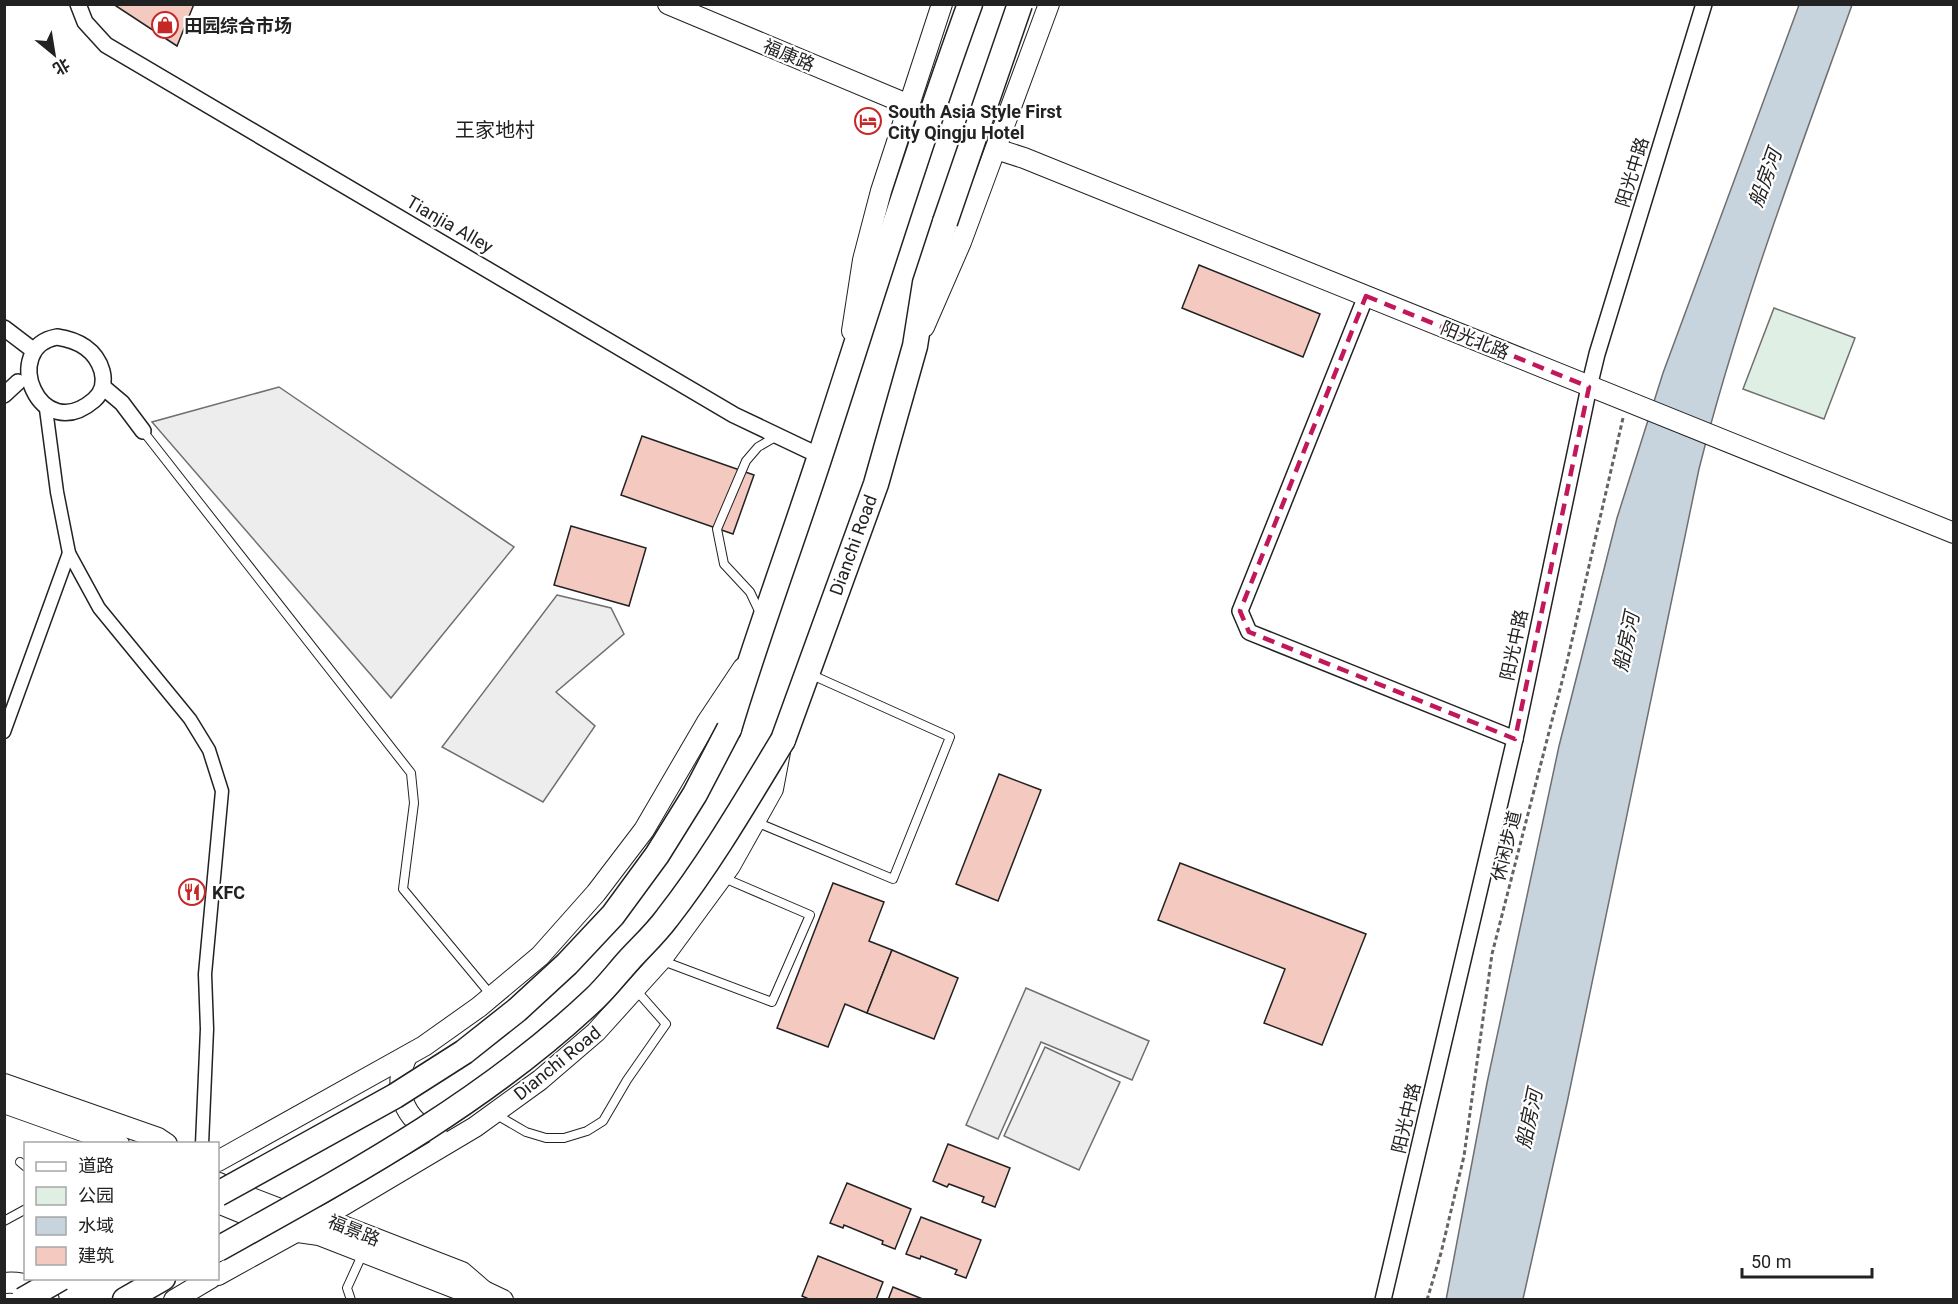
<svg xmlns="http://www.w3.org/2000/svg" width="1958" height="1304" font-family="Roboto,'Noto Sans SC',sans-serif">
  <rect width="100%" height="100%" fill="#fff"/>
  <polygon fill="#e0efe3" stroke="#6f6f6f" stroke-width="1.5" points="1774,308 1855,338 1824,419 1743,389"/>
  <g fill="#ededed" stroke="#6f6f6f" stroke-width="1.5">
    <polygon points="279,387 514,547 391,698 152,422"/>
    <polygon points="557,595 611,608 624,634 556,692 595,726 543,802 442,747"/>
    <polygon points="1026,988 1149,1041 1132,1080 1041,1042 998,1139 966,1125"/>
    <polygon points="1045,1047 1120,1082 1079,1170 1004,1136"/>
  </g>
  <path fill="#c7d3dd" stroke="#6f6f6f" stroke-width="1.5" d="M1799 5H1852C1797 158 1739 311 1699 469L1567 1103 1523 1299 1446 1300 1487 1083 1559 746 1617 518 1663 373Z"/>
  <g fill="#f3c9c0" stroke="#222" stroke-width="1.5">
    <polygon points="113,4 194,4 177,46"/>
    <polygon points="1199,265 1320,314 1303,357 1182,308"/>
    <polygon points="642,436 754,475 733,534 621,495"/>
    <polygon points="571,526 646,548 629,606 554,585"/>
    <polygon points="999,774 1041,790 998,901 956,884"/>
    <polygon points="1180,863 1366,934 1322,1045 1264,1023 1285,969 1158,920"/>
    <polygon points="833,883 884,902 869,941 892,950 867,1013 845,1004 828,1047 777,1028"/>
    <polygon points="892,950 958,978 934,1039 867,1013"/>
    <polygon points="948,1144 1010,1168 995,1207 982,1202 984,1197 949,1184 947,1187 933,1181"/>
    <polygon points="847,1183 911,1209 895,1249 882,1244 883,1241 844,1225 843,1228 830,1223"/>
    <polygon points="921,1217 981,1240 966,1278 955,1274 957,1270 921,1256 920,1259 906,1254"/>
    <polygon points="818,1256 883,1282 876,1300 811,1300 802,1296"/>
    <polygon points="893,1287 925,1300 888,1300"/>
  </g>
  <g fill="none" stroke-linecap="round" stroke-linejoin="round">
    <defs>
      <g id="service">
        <polyline points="143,431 411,773 414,803 403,889 491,995"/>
        <polyline points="760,613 750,592 724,564 717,529 746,461 758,447 777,436"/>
        <polyline points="756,822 893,879 950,737 812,675"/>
        <polyline points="663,961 772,1002 810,915 724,878"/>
        <polyline points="495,1114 526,1132 546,1138 564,1138 587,1131 603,1121 627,1080 666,1024 636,990"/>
        <polyline points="20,1162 26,1167"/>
        <polyline points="4,1221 26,1209"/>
        <polyline points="351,1300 347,1288 363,1253"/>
      </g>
      <g id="pedestrian">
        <polyline points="46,409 57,492 69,553 99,608 190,719 209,750 222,791 205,974 207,1029 202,1144"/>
        <polyline points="4,732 69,553"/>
      </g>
      <g id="minor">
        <polyline points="78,4 85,22 106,45 734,415 820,456"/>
        <polyline points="1366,296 1240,611 1249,632 1515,739"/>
        <polyline points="4,328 29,347"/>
        <path d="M57 337C78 340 96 350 102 371 105 382 102 393 94 400 39 447 0 347 57 337Z"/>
        <polyline points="103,387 122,403 143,431"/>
        <polyline points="4,395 18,382"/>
        <polyline points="1383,1300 1515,739 1589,387 1597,354 1704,4"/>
      </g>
      <g id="tertiary">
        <polyline points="668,4 909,105"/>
        <polyline points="996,149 1024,158 1954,533"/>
        <polyline points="924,327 961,242 1049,4"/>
        <polyline points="852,331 863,260 881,191 942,4"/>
        <path d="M407 1056C392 1088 403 1121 437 1134"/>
        <polyline points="4,1084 158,1138 167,1144"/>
        <polyline points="4,1103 119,1144"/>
        <polyline points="218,1161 424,1046 479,1007 540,956 596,893 644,830 707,722 743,668"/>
        <polyline points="219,1183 236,1192 288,1212 315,1215 462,1272 484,1291 503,1300"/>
        <polyline points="218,1203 284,1230 319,1235 455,1288 484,1291"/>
        <polyline points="218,1275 332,1212 475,1127 540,1080 596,1032 661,960 730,866 773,789 780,752"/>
        <path d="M4 1283C22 1281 37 1287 49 1300"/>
        <polyline points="174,1300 211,1278"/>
      </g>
      <g id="primary">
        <path d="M729 729C757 636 791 545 821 453 870 303 916 153 970 4"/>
        <polyline points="783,740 876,484 915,346 925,283 945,222"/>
        <polyline points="125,1300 163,1278"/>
      </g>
    </defs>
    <use href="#service" stroke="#222" stroke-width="10"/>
    <use href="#pedestrian" stroke="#222" stroke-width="15"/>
    <use href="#minor" stroke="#222" stroke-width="18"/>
    <use href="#tertiary" stroke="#222" stroke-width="22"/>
    <use href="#primary" stroke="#222" stroke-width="27"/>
    <polyline stroke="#646464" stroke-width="3" stroke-dasharray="4.5 3" stroke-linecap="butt" points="1427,1300 1441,1253 1464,1156 1492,954 1567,662 1623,418"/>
    <use href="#service" stroke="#fff" stroke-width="8"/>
    <use href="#pedestrian" stroke="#fff" stroke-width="12"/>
    <use href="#minor" stroke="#fff" stroke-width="15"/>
    <use href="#tertiary" stroke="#fff" stroke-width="20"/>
    <use href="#primary" stroke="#fff" stroke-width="24"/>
    <defs>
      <g id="primary-bridge">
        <polyline points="945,222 1020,4"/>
        <polyline points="218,1194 395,1096 464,1052 517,1010 567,964 613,915 657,855 695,794 729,729"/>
        <path d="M218 1249C349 1176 483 1104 594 999 607 987 618 972 630 959 642 946 656 933 667 918 710 863 746 801 783 740"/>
        <polyline points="23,1300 61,1278"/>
      </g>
    </defs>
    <use href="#primary-bridge" stroke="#222" stroke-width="27" stroke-linecap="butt"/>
    <use href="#primary-bridge" stroke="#fff" stroke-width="24"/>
  </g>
  <path fill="none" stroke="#c2185b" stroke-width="4.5" stroke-dasharray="12 8" stroke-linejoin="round" d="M1366 296 1589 387 1515 739 1249 632 1240 611Z"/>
  <defs>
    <symbol id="shop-ring" viewBox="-11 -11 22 22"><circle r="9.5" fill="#fff" stroke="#c62828" stroke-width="1.5"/><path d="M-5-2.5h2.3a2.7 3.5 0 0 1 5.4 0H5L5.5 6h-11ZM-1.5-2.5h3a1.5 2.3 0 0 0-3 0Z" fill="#c62828"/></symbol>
    <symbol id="hotel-ring" viewBox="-11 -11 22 22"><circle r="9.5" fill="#fff" stroke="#c62828" stroke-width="1.5"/><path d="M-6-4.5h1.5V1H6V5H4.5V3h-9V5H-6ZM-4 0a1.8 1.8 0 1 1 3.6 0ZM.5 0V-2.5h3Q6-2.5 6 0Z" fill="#c62828"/></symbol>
    <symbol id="restaurant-ring" viewBox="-11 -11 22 22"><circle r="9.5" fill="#fff" stroke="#c62828" stroke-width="1.5"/><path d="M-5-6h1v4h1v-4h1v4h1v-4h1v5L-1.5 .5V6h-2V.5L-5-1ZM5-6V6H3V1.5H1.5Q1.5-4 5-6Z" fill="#c62828"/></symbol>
  </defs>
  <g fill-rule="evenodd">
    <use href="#shop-ring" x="150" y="10" width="30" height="30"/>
    <use href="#hotel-ring" x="853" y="106" width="30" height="30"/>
    <use href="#restaurant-ring" x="177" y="877" width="30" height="30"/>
  </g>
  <g text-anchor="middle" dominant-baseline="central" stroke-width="4.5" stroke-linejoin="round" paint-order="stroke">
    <g font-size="18" font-weight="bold" fill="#222" stroke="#fff" text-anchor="start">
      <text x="184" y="25">田园综合市场</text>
      <text x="888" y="111">South Asia Style First<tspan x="888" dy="21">City Qingju Hotel</tspan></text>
      <text x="212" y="892">KFC</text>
    </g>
    <g font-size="18" fill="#222" stroke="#fff">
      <text transform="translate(789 55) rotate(23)">福康路</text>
      <text transform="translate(1632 172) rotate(-73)">阳光中路</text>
      <text transform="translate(450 224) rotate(30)">Tianjia Alley</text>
      <text transform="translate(1475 340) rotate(22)">阳光北路</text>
      <text transform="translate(853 545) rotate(-70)">Dianchi Road</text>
      <text transform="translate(1514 645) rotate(-78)">阳光中路</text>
      <text transform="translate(1506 846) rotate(-76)">休闲步道</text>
      <text transform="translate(557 1063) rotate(-39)">Dianchi Road</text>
      <text transform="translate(1406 1118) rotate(-77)">阳光中路</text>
      <text transform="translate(354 1230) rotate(22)">福景路</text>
    </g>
    <g font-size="20" fill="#222" stroke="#fff">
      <text x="495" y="130">王家地村</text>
    </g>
    <g font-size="20" font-style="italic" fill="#222" stroke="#fff">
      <text transform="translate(1765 178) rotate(-70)">船房河</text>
      <text transform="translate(1626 642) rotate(-78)">船房河</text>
      <text transform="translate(1529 1119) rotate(-78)">船房河</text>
    </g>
  </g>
  <rect width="1958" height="1304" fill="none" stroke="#222222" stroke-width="12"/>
  <rect x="24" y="1142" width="195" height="138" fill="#ffffff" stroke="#a7a7a7" stroke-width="1.5"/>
  <rect x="36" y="1162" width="30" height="9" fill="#ffffff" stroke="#a7a7a7" stroke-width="1.5"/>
  <text x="78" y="1172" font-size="18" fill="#222222">道路</text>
  <rect x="36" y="1187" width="30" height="18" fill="#e0efe3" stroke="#a7a7a7" stroke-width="1.5"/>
  <text x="78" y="1202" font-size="18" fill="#222222">公园</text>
  <rect x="36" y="1217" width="30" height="18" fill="#c7d3dd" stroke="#a7a7a7" stroke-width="1.5"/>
  <text x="78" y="1232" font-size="18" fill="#222222">水域</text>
  <rect x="36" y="1247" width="30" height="18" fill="#f3c9c0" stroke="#a7a7a7" stroke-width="1.5"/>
  <text x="78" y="1262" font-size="18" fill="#222222">建筑</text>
  <g transform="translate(54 54) rotate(150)" stroke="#ffffff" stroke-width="4.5" paint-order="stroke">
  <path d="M0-4.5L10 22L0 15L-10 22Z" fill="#222222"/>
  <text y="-9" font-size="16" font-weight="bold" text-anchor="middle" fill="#222222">北</text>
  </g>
  <path d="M1742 1268v9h130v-9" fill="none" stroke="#222222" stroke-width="3"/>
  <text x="1751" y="1268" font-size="18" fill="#222222" stroke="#ffffff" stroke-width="4.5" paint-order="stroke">50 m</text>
</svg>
